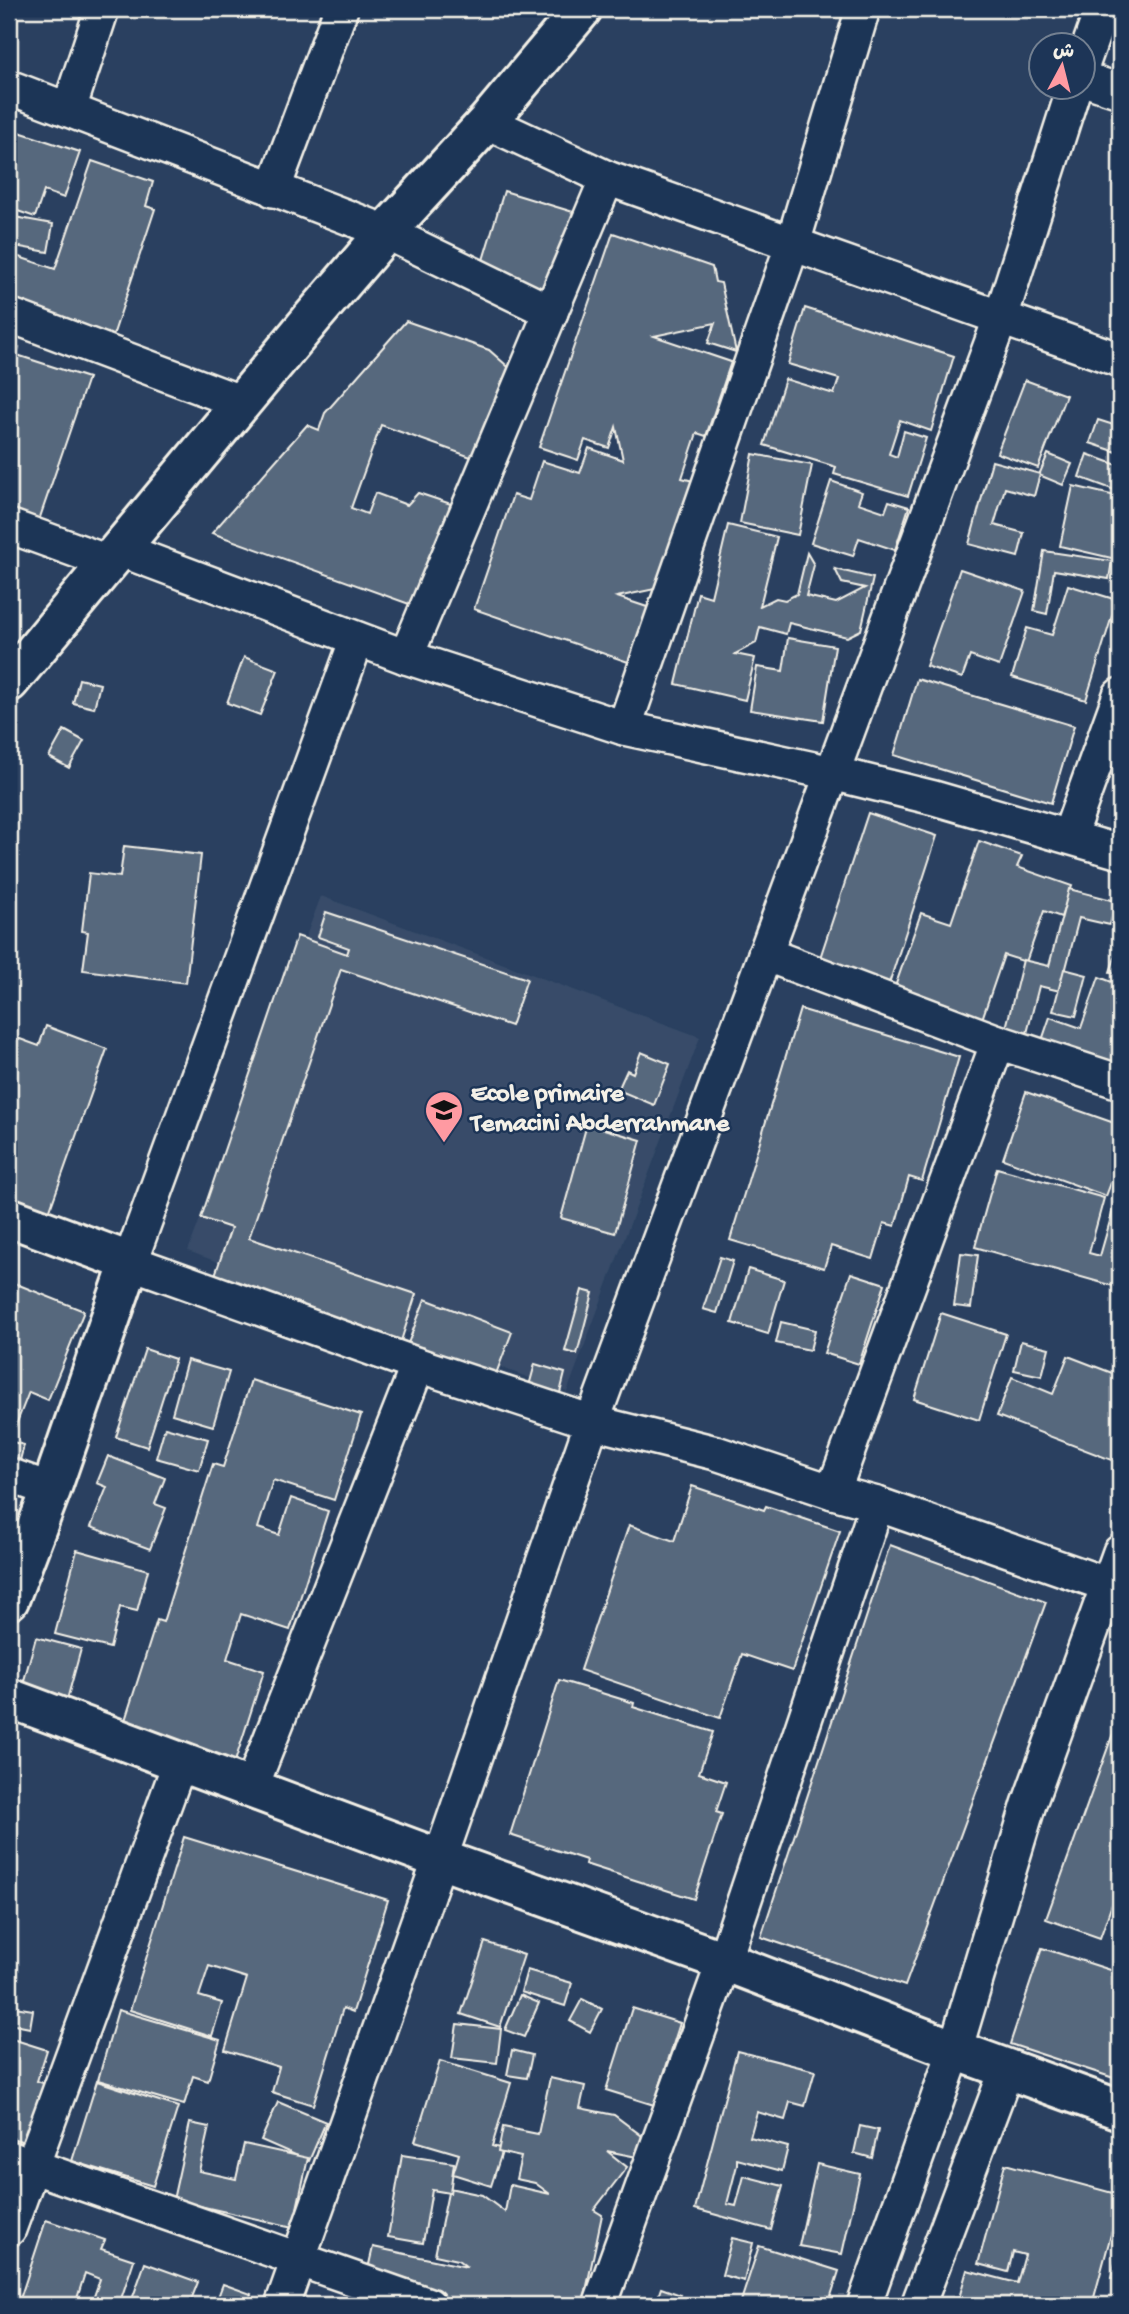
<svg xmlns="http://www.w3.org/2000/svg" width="1129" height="2314" font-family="'Gochi Hand','Playpen Sans Arabic',sans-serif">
  <rect width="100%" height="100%" fill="#2a4060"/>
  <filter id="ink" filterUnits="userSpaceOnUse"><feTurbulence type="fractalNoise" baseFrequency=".0143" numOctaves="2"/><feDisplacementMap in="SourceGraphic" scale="14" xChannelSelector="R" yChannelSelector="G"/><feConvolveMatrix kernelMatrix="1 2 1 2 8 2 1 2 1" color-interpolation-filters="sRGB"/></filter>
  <g filter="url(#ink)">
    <polygon fill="#374c69" points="321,896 700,1037 567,1392 188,1251"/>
    <g fill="#56677d" stroke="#f4f1e8" stroke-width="2">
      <polygon points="16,131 80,152 64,198 44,191 35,217 9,208 9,152"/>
      <polygon points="92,161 153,182 146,206 155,209 112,339 9,304 9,268 13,255 55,269"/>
      <polygon points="504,191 573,212 549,291 480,270"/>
      <polygon points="9,216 53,224 48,252 9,245"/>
      <polygon points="613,233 712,267 715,282 721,283 736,352 708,343 715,323 654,336 731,362 706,436 697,433 682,478 693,481 655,589 617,597 650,608 631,663 474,609 513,495 529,500 542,461 580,473 589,448 623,460 616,427 609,448 585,440 578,460 539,447"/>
      <polygon points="805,308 954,356 931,431 900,420 889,454 897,457 904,431 926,438 908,496 834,474 836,467 764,445 785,379 834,394 839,379 788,364"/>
      <polygon points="406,321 489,350 514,372 482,461 381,425 351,508 367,514 375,493 407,505 418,493 469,510 423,609 212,533 307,425 319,430 325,413"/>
      <polygon points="9,343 19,347 17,355 88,378 37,526 9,517"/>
      <polygon points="1025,380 1066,395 1038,468 997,453"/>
      <polygon points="1098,420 1120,427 1120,453 1090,443"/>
      <polygon points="753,454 812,465 798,535 740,523"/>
      <polygon points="1048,454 1072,464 1063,485 1039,475"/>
      <polygon points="1087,454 1120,466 1120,492 1079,477"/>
      <polygon points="992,461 1040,474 1034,496 1005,488 994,525 1024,533 1018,557 969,544"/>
      <polygon points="831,481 862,492 858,503 885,512 889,501 909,507 895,550 859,538 853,556 811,543"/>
      <polygon points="1073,486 1120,497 1120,560 1060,546"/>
      <polygon points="728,525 777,537 760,606 776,598 785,600 797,594 807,553 814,565 806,596 836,603 865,588 842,583 835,569 873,578 861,630 847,637 789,623 786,634 760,627 756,643 735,654 755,658 745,700 676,684 698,593 711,597"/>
      <polygon points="1044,551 1112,561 1109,579 1054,570 1047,614 1034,611"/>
      <polygon points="960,569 1025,591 999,666 970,656 962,678 926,666"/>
      <polygon points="1068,585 1117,600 1086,700 1012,677 1027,628 1052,635"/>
      <polygon points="788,638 835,646 823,721 750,710 757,667 783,671"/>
      <polygon points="244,657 278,670 260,715 227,703"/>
      <polygon points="79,679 100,684 94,708 73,703"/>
      <polygon points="917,679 1074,726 1051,803 894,755"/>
      <polygon points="64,730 84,741 69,768 49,757"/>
      <polygon points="868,813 937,836 884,999 814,976"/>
      <polygon points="979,841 1022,856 1017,867 1072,886 1061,917 1044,911 1026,962 1004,955 979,1028 891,998 921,913 951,923"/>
      <polygon points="124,846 201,855 186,983 83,970 88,932 82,931 89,873 120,877"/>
      <polygon points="1069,889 1116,901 1110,925 1079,918 1060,991 1039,986 1024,1045 1003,1040 1023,960 1049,966"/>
      <polygon points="326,912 527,979 511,1026 341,969 249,1238 416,1294 401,1341 214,1278 231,1228 201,1218 297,936 347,954 349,948 318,937"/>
      <polygon points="1120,943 1120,976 1110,972"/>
      <polygon points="1064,969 1087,975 1076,1016 1053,1011"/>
      <polygon points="1099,977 1120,985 1120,1084 1037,1055 1050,1017 1081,1028"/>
      <polygon points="800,1009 959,1057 922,1181 909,1177 895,1226 884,1223 873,1259 831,1246 824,1268 730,1240"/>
      <polygon points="46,1026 107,1049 48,1215 9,1201 9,1035 39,1046"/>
      <polygon points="641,1052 670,1064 654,1105 618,1090 627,1070 633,1073"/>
      <polygon points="1026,1092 1120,1125 1120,1144 1113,1166 1117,1167 1106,1196 1003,1159"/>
      <polygon points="587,1124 641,1140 615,1233 561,1218"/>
      <polygon points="997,1168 1104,1198 1089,1253 1100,1256 1120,1186 1120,1288 975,1247"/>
      <polygon points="961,1253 978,1255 971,1308 954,1306"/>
      <polygon points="720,1257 733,1261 717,1313 703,1309"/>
      <polygon points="748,1269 784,1280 768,1334 732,1323"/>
      <polygon points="851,1273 885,1284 859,1364 824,1353"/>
      <polygon points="9,1281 84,1311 48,1400 29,1392 10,1440"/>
      <polygon points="582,1290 593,1293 577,1354 565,1351"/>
      <polygon points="425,1299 512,1332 494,1379 407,1346"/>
      <polygon points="941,1313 1006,1334 979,1420 914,1399"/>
      <polygon points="781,1322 815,1330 810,1350 776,1343"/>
      <polygon points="1021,1341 1049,1348 1042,1376 1014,1370"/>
      <polygon points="145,1349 175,1359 147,1447 116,1437"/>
      <polygon points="1068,1356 1120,1376 1120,1445 1114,1461 997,1416 1012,1377 1053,1394"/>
      <polygon points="187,1360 229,1372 213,1426 172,1414"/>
      <polygon points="535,1364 565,1373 558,1401 527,1393"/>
      <polygon points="251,1380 361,1415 334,1500 273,1480 258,1528 279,1535 291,1498 328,1511 290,1630 241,1614 227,1659 264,1671 232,1771 120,1736 157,1620 163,1622 213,1464 223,1467"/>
      <polygon points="165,1427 208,1439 199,1470 156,1458"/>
      <polygon points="9,1441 24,1445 18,1468 9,1465"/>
      <polygon points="108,1456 165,1478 155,1504 166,1508 150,1549 91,1527 107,1487 97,1483"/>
      <polygon points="692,1486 764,1510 766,1506 840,1531 792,1671 742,1654 720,1718 580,1670 629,1525 674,1541"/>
      <polygon points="890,1545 1046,1602 905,1986 761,1937"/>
      <polygon points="77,1550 148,1570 137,1611 120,1607 110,1648 55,1634"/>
      <polygon points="36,1637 81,1649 65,1707 20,1695"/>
      <polygon points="559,1680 634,1703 633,1707 713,1732 699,1773 726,1782 716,1812 722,1814 694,1899 585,1864 586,1860 510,1835"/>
      <polygon points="1120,1714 1120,1895 1116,1893 1100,1938 1046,1919"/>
      <polygon points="184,1837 388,1900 353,2012 343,2008 313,2105 272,2092 279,2067 225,2050 247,1978 209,1966 199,1996 222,2003 212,2036 130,2010"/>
      <polygon points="485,1942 524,1955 500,2027 461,2014"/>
      <polygon points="1042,1948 1120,1973 1120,2080 1010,2044"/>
      <polygon points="527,1970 572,1983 565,2006 521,1992"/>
      <polygon points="520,1995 539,2003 524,2037 505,2030"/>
      <polygon points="582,1999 602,2009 590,2032 570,2021"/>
      <polygon points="9,2006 33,2010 30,2028 9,2024"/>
      <polygon points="632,2008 680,2023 654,2105 606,2090"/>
      <polygon points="118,2010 220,2040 208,2081 193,2076 184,2105 98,2080"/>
      <polygon points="457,2024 501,2029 497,2063 452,2058"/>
      <polygon points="9,2038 47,2050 37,2081 49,2085 30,2144 9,2137"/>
      <polygon points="512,2050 532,2055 527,2078 507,2075"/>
      <polygon points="737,2051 815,2071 805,2106 790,2102 785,2120 757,2112 750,2137 788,2147 782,2171 737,2159 737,2165 727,2204 736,2206 744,2176 783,2186 771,2230 695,2209"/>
      <polygon points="440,2061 511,2083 492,2146 503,2149 491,2186 453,2174 459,2154 415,2141"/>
      <polygon points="550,2078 585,2086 580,2108 614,2115 642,2136 637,2157 607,2151 627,2167 594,2210 602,2215 583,2305 475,2305 365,2282 373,2247 467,2267 458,2260 435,2255 449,2188 482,2195 505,2212 510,2185 550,2194 535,2183 516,2179 521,2157 498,2152 503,2127 538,2134"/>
      <polygon points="97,2081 178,2107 153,2186 72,2161"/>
      <polygon points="278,2102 326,2122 309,2161 261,2140"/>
      <polygon points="190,2123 209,2127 199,2171 236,2179 244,2144 308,2158 293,2227 173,2200"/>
      <polygon points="860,2126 878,2130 872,2158 854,2153"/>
      <polygon points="402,2155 454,2163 450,2193 432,2190 423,2243 388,2237"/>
      <polygon points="817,2164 860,2174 842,2254 799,2246"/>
      <polygon points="1005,2164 1120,2195 1120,2229 1113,2227 1092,2305 957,2305 967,2270 1017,2283 1025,2255 1013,2252 1008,2272 978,2264"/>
      <polygon points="46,2220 105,2240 101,2249 134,2260 119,2305 91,2305 100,2279 85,2273 75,2305 18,2305"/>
      <polygon points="732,2238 753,2243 744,2281 722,2275"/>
      <polygon points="1120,2244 1120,2280 1111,2278"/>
      <polygon points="759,2246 839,2271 828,2305 753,2305 741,2301"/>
      <polygon points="145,2263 198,2282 189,2305 130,2305"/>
      <polygon points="223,2284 251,2294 247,2305 215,2305"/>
      <polygon points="661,2288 681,2295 677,2305 655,2305"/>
      <polygon points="720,2298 737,2304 736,2305 717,2305"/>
    </g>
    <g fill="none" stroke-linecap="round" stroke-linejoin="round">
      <defs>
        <g id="street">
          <polyline points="1084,60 1102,9"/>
          <polyline points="1084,79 1120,91"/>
          <polyline points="9,87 386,232 551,312"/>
          <polyline points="69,109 102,9"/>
          <polyline points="487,122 607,178 1120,360"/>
          <polyline points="273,190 341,9"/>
          <polyline points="9,315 240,402"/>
          <polyline points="9,526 108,562"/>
          <polyline points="119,549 406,657 624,728 832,773 934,798 1120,852"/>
          <polyline points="357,639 130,1262 418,1365 592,1422 716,1453 833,1492 877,1504 1120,1589"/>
          <polyline points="406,657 607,178"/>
          <polyline points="624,728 793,243 863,9"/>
          <polyline points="1069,836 1120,695"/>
          <polyline points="765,954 998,1042 1120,1082"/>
          <polyline points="9,1475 51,1490"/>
          <polyline points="833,1492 998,1042"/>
          <polyline points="251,1788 418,1365"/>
          <polyline points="9,2158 429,2305"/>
          <polyline points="9,2229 180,1762"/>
          <polyline points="282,2305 440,1859 592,1422 1001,317 1074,88"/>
          <polyline points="600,2305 724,1961 877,1504"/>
          <polyline points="864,2305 955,2050 1029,1804 1120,1552"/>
          <polyline points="918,2305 1007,2069"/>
        </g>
        <g id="secondary">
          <polyline points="9,682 313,317 386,232 487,122 582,9"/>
          <polyline points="9,1217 130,1262 51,1490 9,1600"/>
          <polyline points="9,1698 440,1859 724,1961 955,2050 1120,2110"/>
        </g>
      </defs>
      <use href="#street" stroke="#f4f1e8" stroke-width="38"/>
      <use href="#secondary" stroke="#f4f1e8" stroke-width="44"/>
      <use href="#street" stroke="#1d3557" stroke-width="33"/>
      <use href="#secondary" stroke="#1d3557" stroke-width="38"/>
    </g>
  </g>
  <defs>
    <symbol id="school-pin" viewBox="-11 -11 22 30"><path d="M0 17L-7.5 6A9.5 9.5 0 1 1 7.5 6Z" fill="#ff9aa2" stroke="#1d3557"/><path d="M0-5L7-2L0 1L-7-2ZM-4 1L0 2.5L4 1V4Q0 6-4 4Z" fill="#111"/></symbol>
  </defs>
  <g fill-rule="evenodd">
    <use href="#school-pin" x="422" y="1088" width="44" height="60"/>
  </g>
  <g text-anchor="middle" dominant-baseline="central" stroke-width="5" stroke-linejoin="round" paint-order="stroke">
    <g font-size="26" font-weight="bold" fill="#f4f1e8" stroke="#1d3557" text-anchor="start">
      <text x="471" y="1095">Ecole primaire<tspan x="471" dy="30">Temacini Abderrahmane</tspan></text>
    </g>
  </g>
  <rect width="1129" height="2314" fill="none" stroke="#1d3557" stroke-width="35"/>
  <rect x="18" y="18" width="1094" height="2279" fill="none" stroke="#f4f1e8" stroke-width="2.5" filter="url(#ink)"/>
  <g transform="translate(1062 66) rotate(7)"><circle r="33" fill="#1d3557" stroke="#738091" stroke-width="2"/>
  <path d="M0-5L12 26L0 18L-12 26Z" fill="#ff9aa2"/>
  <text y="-10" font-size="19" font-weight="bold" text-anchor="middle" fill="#f4f1e8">ش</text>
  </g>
</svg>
